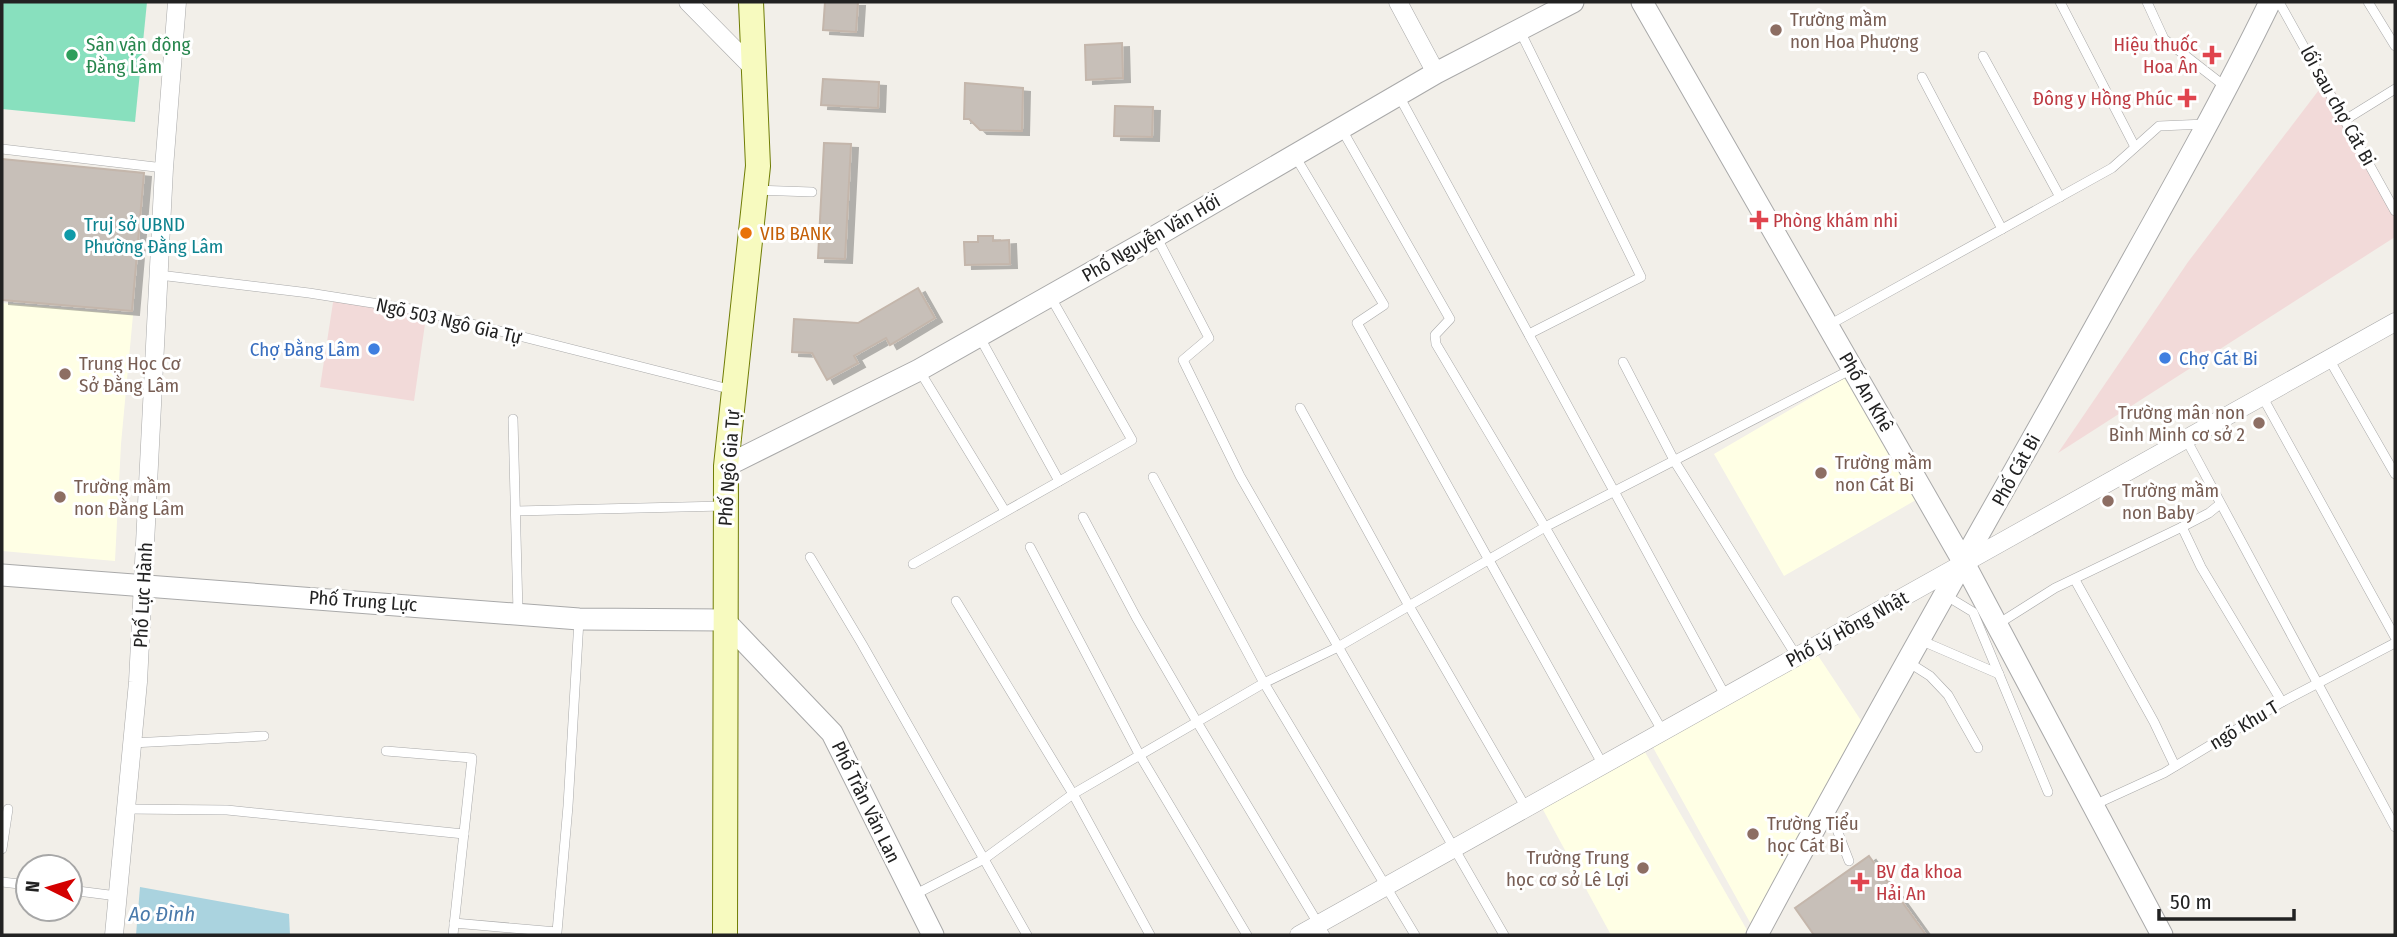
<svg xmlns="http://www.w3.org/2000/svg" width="2397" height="937" font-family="'Fira Sans Condensed',sans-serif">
  <defs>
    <filter id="shadow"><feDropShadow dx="7" dy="4" stdDeviation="0" flood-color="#0004"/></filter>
  </defs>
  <rect width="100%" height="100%" fill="#f2efe9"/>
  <g fill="#f2dad9">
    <polygon points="2328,78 2395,208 2395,237 2058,453 2188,262"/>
    <polygon points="334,296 427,310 414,401 320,387"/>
  </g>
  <g fill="#ffffe5">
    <polygon points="2,303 133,315 121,444 115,561 2,551"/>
    <polygon points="1858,370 1928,493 1784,576 1714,454"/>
    <polygon points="1815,651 1866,728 1752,926 1650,742"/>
    <polygon points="1645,752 1747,930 1744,935 1611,935 1541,806"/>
  </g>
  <polygon fill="#88e0be" points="2,2 147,2 135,122 2,109"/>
  <polygon fill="#aad3df" points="140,887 289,914 290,935 136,935"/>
  <g fill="#c7bfb8" stroke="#c4b6ab" stroke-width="2" filter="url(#shadow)">
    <polygon points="825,2 858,2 856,32 823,30"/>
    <polygon points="1122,43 1123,78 1086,80 1085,45"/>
    <polygon points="823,79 879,82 878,108 821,105"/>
    <polygon points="965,83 1023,88 1022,131 980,130 969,119 964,119"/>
    <polygon points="1115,106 1153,107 1152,137 1114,136"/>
    <polygon points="824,143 851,144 845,259 818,258"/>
    <polygon points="2,159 144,173 132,311 2,300"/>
    <polygon points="978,236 993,236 993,241 1009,240 1010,264 965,265 964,242 978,242"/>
    <polygon points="918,288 935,318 890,345 886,338 854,356 858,363 827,380 812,353 792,352 794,319 858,323"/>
    <polygon points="1869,856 1926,935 1814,935 1795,908"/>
  </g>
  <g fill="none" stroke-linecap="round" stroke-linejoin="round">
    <defs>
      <g id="service">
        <polyline points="2060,2 2135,147"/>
        <polyline points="2147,2 2164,39 2227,88"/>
        <polyline points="2279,2 2395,211"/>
        <polyline points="2368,2 2395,46"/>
        <polyline points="1520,31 1641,277 1529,334"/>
        <polyline points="1983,56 2060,197"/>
        <polyline points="1922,77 2002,229"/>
        <polyline points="1399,96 1726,697"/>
        <polyline points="2345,120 2395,89"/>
        <polyline points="1341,128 1450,319 1435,335 1436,344 1545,527 1663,732"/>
        <polyline points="2,149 164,168"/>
        <polyline points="1295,156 1384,305 1357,323 1603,765"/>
        <polyline points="757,190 812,192"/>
        <polyline points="1156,236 1209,338 1183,360 1240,476 1504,935"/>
        <polyline points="159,275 309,293 417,310 733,390"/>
        <polyline points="1829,325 2112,168 2159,126 2206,124"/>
        <polyline points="979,336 1059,481"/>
        <polyline points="2329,359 2395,474"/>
        <polyline points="1623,362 1675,462 1797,657"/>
        <polyline points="919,370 1005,511"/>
        <polyline points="2262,396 2395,637"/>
        <polyline points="1300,408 1409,606 1526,808"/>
        <polyline points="513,419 518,612"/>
        <polyline points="2186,439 2395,827"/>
        <polyline points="1153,477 1264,683 1415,935"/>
        <polyline points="516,511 723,506"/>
        <polyline points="1083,517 1136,617 1197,722 1325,935"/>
        <polyline points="2182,527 2201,567 2282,702"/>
        <polyline points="1030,547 1139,754 1247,935"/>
        <polyline points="810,557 862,644 1027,935"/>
        <polyline points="913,564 1132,440 1050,296"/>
        <polyline points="2075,580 2154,722 2175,766"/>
        <polyline points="1945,595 1973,612 2048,792"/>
        <polyline points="956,601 1073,794 1150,935"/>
        <polyline points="1998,624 2055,588 2182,527 2209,513 2220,504"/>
        <polyline points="1920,640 1999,674"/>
        <polyline points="1908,662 1930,676 1948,695 1978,748"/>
        <polyline points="132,743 264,736"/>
        <polyline points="386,751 472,758 453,935"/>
        <polyline points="2094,805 2164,773 2282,702 2395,643"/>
        <polyline points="126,809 227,810 464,834"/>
        <polyline points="1829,809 1849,861"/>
        <polyline points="2,849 8,809"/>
        <polyline points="2,882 28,885"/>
        <polyline points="70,890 117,896"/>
        <polyline points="914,895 984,859 1073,794 1264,683 1338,647 1545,527 1852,369"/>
        <polyline points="454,923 557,932 568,806 579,620"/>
      </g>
      <g id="minor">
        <polyline points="688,2 754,69"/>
        <polyline points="1398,2 1436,73"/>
        <polyline points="114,935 138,682 164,168 177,2"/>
        <polyline points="1299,935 2395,322"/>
      </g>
      <g id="tertiary">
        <polyline points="1642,2 1964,563 2162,935"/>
        <polyline points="726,466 919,370 1156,236 1436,73 1573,2"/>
        <polyline points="2,575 579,619 724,620 832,733 933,935"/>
        <path d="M1757 935C1866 730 1982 530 2095 327 2155 219 2216 113 2270 2"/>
      </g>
      <polyline id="secondary" points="725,935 726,466 758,166 751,2"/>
    </defs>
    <use href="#service" stroke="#a9a9a9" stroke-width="10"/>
    <use href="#minor" stroke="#a9a9a9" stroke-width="19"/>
    <use href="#tertiary" stroke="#a9a9a9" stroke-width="23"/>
    <use href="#secondary" stroke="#707d05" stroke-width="26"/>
    <use href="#service" stroke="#fff" stroke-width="9"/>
    <use href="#minor" stroke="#fff" stroke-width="18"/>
    <use href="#tertiary" stroke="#fff" stroke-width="21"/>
    <use href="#secondary" stroke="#f7fabf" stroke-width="24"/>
  </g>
  <g fill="#8d6e63" stroke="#fff" stroke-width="2.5">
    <circle cx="1776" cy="30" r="7"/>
    <circle cx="65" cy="374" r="7"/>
    <circle cx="2259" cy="423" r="7"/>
    <circle cx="1821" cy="473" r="7"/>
    <circle cx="60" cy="497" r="7"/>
    <circle cx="2108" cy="501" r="7"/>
    <circle cx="1753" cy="834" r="7"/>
    <circle cx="1643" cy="868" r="7"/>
  </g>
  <circle fill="#2e9e5b" stroke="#fff" stroke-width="2.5" cx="72" cy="55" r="7"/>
  <g fill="#e0444e" stroke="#fff" stroke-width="2.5">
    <path d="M2208.5 44.5h7v7h7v7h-7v7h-7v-7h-7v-7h7z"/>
    <path d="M2183.5 87.5h7v7h7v7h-7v7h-7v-7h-7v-7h7z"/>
    <path d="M1755.5 209.5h7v7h7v7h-7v7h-7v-7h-7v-7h7z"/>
    <path d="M1856.5 871.5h7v7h7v7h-7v7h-7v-7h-7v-7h7z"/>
  </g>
  <circle fill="#e8710a" stroke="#fff" stroke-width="2.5" cx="746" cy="233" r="7"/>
  <circle fill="#0f9aa8" stroke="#fff" stroke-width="2.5" cx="70" cy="235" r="7"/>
  <g fill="#3f7fe0" stroke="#fff" stroke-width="2.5">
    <circle cx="374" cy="349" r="7"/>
    <circle cx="2165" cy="358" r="7"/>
  </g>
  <g text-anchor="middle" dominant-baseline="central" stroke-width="6" stroke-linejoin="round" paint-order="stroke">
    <g font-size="19" fill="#785e54" stroke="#fff" text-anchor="start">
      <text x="1790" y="19">Trường mầm<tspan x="1790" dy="22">non Hoa Phượng</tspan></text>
      <text x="79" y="363">Trung Học Cơ<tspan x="79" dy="22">Sở Đằng Lâm</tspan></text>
      <text x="2245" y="412" text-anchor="end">Trường mân non<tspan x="2245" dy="22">Bình Minh cơ sở 2</tspan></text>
      <text x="1835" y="462">Trường mầm<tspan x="1835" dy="22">non Cát Bi</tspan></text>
      <text x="74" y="486">Trường mầm<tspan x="74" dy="22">non Đằng Lâm</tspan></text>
      <text x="2122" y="490">Trường mầm<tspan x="2122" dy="22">non Baby</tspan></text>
      <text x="1767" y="823">Trường Tiểu<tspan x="1767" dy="22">học Cát Bi</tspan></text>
      <text x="1629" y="857" text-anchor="end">Trường Trung<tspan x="1629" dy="22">học cơ sở Lê Lợi</tspan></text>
    </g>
    <g font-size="19" fill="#27864d" stroke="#fff" text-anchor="start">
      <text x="86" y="44">Sân vận động<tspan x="86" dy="22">Đằng Lâm</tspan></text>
    </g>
    <g font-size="19" fill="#be3a42" stroke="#fff" text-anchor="end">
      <text x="2198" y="44">Hiệu thuốc<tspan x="2198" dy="22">Hoa Ân</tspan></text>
      <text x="2173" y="98">Đông y Hồng Phúc</text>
      <text x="1773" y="220" text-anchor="start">Phòng khám nhi</text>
      <text x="1876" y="871" text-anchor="start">BV đa khoa<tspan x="1876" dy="22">Hải An</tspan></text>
    </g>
    <g font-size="19" fill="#222" stroke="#fff">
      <text transform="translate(2338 106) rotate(61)">lối sau chợ Cát Bi</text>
      <text transform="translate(1151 238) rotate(-30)">Phố Nguyễn Văn Hới</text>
      <text transform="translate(449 321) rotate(13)">Ngõ 503 Ngô Gia Tự</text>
      <text transform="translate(1866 392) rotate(60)">Phố An Khê</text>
      <text transform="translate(729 468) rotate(-86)">Phố Ngô Gia Tự</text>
      <text transform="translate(2016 470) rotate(-61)">Phố Cát Bi</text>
      <text transform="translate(143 595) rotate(-87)">Phố Lực Hành</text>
      <text transform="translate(363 601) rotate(4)">Phố Trung Lực</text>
      <text transform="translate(1847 629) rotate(-29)">Phố Lý Hồng Nhật</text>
      <text transform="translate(2244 725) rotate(-31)">ngõ Khu T</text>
      <text transform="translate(866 802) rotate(64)">Phố Trần Văn Lan</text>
    </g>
    <g font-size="19" fill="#0d838f" stroke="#fff" text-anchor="start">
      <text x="84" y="224">Truj sở UBND<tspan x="84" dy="22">Phường Đằng Lâm</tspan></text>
    </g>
    <g font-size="19" fill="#c56008" stroke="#fff" text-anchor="start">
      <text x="760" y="233">VIB BANK</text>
    </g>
    <g font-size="19" fill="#366cbe" stroke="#fff" text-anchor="end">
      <text x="360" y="349">Chợ Đằng Lâm</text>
      <text x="2179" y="358" text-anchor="start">Chợ Cát Bi</text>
    </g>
    <g font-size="21" font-style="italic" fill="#4a7aab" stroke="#fff">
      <text x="162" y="914">Ao Đình</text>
    </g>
  </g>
  <rect width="2397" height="937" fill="none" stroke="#222222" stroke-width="7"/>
  <g transform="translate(49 888) rotate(275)"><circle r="33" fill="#ffffff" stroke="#a7a7a7" stroke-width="2"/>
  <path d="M0-5L12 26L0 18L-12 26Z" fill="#d40000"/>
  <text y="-10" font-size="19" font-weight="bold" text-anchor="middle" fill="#222222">N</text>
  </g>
  <path d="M2159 909v10h135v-10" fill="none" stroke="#222222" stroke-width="3.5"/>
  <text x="2170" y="909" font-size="21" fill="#222222" stroke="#ffffff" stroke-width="5" paint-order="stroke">50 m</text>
</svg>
